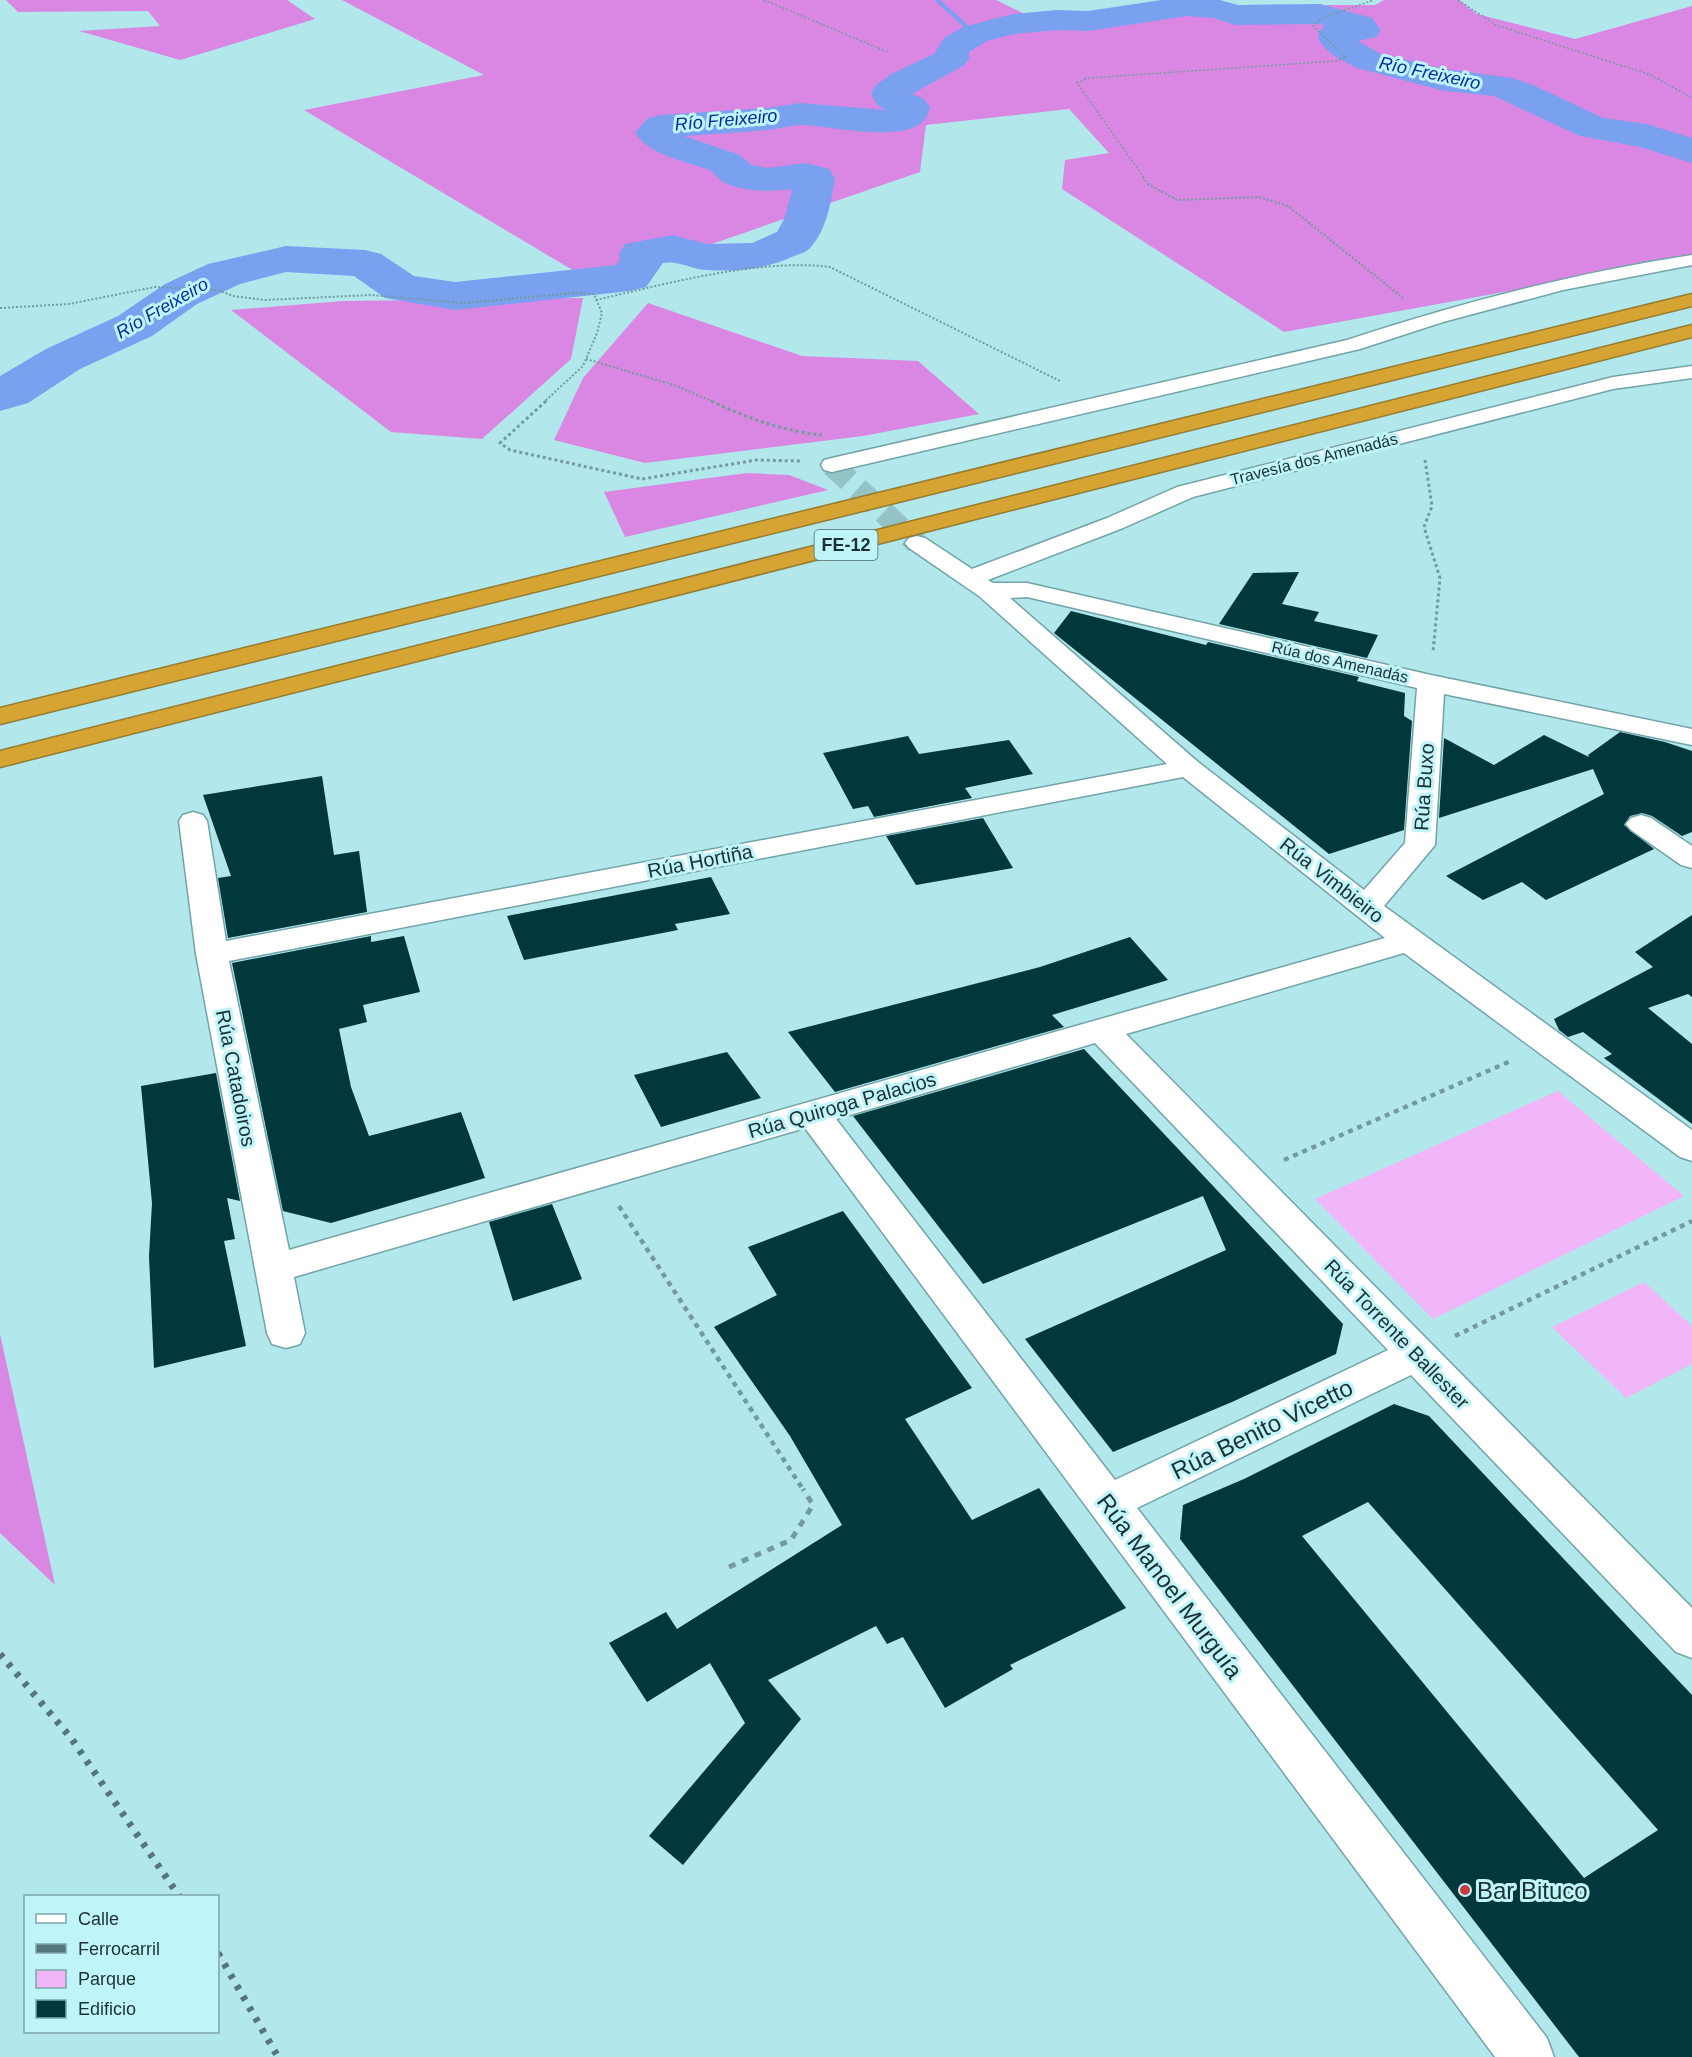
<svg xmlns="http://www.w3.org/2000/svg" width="1692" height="2057" font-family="Helvetica,sans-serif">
  <rect width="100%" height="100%" fill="#b2e7ec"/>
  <g fill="#f1b6f7">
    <polygon points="1558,1091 1684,1196 1433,1319 1315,1199"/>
    <polygon points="1644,1282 1692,1326 1692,1364 1626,1398 1552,1327"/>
  </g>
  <g fill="#da87e3">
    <polygon points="6,0 287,0 315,19 180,60 79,31 160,26 148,11 18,12"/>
    <polygon points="342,0 996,0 1033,18 1198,5 1375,5 1384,0 1459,0 1477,14 1575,39 1692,6 1692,267 1564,281 1284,332 1062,189 1065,160 1109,153 1069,109 926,125 920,172 596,284 304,110 484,75"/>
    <polygon points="583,298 571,359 482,439 391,432 231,310 343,301"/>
    <polygon points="648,303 802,356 918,361 979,414 863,436 645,463 554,440 583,378"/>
    <polygon points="747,473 789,475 828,490 625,537 604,492"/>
    <polygon points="0,1334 55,1585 0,1533"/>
  </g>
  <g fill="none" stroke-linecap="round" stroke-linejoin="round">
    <polygon fill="#79a1f0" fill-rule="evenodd" points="934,0 940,0 977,33 977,35 973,35"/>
    <path fill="#79a1f0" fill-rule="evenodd" d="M1162 0H1220L1238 5 1320 4 1372 18 1381 30 1376 37 1358 41 1381 54 1445 69 1512 78 1533 85 1603 118 1647 124 1692 138V163L1640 147 1580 136 1494 96 1445 91 1357 68 1337 58 1324 47 1319 40 1318 33 1325 25 1319 24 1236 25 1213 18 1187 16 1088 31 1057 30 1014 34 987 41 969 52V59L963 66 912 94 924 99 930 107C925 151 828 124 799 125 789 126 778 129 767 130 740 133 712 134 684 136L740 155 751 165 768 168 805 163 829 169 835 178C831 201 827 229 811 247 807 252 800 254 794 256 766 269 739 272 708 270 693 270 679 260 663 263L646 287 630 291 455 310 385 298 354 276 286 272 240 284 197 304 152 336 80 369 28 403 0 411V376L46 349 118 316 165 284 208 264 286 246 365 250 381 254 414 276 455 282 616 265 620 260 619 253 625 244 673 235 707 244 752 243 777 232 785 217 792 189C770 192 748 192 727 184 719 182 716 173 709 170 683 160 652 157 635 133L648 118 661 115 768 108 800 103 886 110C878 106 874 102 871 93L876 85 891 74 934 54 944 38 963 27 1013 14 1057 10 1088 11Z"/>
  </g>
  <g fill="#00383c" fill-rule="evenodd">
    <polygon points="1299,572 1282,604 1319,612 1314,621 1378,635 1367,658 1219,624 1253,573"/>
    <polygon points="1071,611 1206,645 1208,642 1359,677 1357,681 1405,693 1404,716 1412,721 1404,830 1329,854 1054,633"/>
    <polygon points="1620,732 1665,742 1692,751 1692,832 1682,836 1652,816 1642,813 1630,816 1624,825 1654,849 1546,900 1522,882 1483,900 1446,876 1604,794 1593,769 1439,818 1444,738 1494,765 1544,735 1589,757 1588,755"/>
    <polygon points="908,736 919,754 1009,740 1033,774 965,788 972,798 874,817 868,806 853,809 823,753"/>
    <polygon points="322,776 334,855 359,851 367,912 228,938 218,878 231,876 203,795"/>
    <polygon points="983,818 1013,868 916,885 886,836"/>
    <polygon points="711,877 730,914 675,924 678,930 524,960 507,916"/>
    <polygon points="1692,915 1692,997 1688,994 1648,1008 1692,1044 1692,1124 1604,1058 1612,1054 1583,1032 1568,1037 1559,1030 1554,1019 1653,967 1635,952"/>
    <polygon points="371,936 371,942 404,936 420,992 363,1005 367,1022 339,1029 351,1087 369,1136 461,1112 485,1178 331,1223 283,1211 232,963"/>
    <polygon points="1130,937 1168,980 1052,1015 1064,1027 835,1092 788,1032 1040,967"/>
    <polygon points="1084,1049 1343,1324 1336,1354 1232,1402 1113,1452 1025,1339 1226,1250 1203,1196 983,1284 853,1116"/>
    <polygon points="727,1052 761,1098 661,1127 634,1075"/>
    <polygon points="216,1073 240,1201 227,1198 235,1239 224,1241 246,1346 154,1368 149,1256 152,1203 141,1086"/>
    <polygon points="552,1204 582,1279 513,1301 489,1222"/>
    <polygon points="843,1211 972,1388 905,1419 972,1520 1039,1488 1126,1608 1010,1665 1013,1669 945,1708 903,1637 887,1644 876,1626 768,1680 801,1719 683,1865 649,1836 745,1723 710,1663 647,1702 609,1643 666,1612 677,1629 842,1525 790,1436 714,1327 777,1295 748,1247"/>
    <path d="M1394 1404 1429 1416 1692 1695V2057H1579L1180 1539 1183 1505 1244 1479ZM1368 1502 1658 1830 1584 1878 1302 1536Z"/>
  </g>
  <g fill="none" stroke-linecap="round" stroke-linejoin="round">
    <polyline stroke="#94c3c7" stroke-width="23" stroke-dasharray="23 12" stroke-linecap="butt" points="832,465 917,543"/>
    <defs>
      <g id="street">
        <path d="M1692 255V265L1563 290 1443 322 1360 349 832 472 824 470 821 465 824 460 832 458 1347 340C1460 303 1574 273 1692 255Z"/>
        <path d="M1692 366V378L1613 389 1193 497 1123 528 988 580 993 583H1027L1431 675 1692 729V745L1444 694 1435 845 1384 906 1692 1130V1161L1680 1157 1404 953 1126 1034 1692 1608V1658L1676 1652 1411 1375 1137 1508 1547 2038 1554 2057H1495L805 1128 294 1277 305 1333 300 1344 286 1348 272 1344 267 1333 196 954 179 821 183 815 193 812 203 815 207 821 226 941 1167 764 979 596 909 548 905 543 909 538 917 536 925 538 972 569 1107 518 1177 487 1613 377ZM1027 597 1417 688 1405 843 1364 890 1198 762 1010 598ZM1183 777 1385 938 289 1250 229 961ZM1095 1043 1388 1350 1115 1480 836 1119Z"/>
        <polygon points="1641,815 1651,818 1692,846 1692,868 1681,865 1631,830 1626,824 1631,818"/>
      </g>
      <g id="highway">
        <polygon points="1692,294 1692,306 0,724 0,708"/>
        <polygon points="1692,325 1692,337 0,767 0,751"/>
      </g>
    </defs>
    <use href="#street" stroke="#71a4a8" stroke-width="3"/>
    <use href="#highway" stroke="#957c32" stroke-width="3"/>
    <g stroke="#739b9f" stroke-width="1.5" stroke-dasharray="2 2" stroke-linecap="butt">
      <polyline points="764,0 888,52"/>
      <polyline points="1458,0 1496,25 1651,75 1692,98"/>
      <polyline points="1144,178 1077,83 1088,78 1336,61 1346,57 1313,26 1322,18 1374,0"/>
    </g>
    <g stroke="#739b9f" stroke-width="2" stroke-dasharray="2 2" stroke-linecap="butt">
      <polyline points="1143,177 1148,184 1177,200 1259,197 1288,206 1403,298"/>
      <path d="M596 300C665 284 760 258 830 267L1060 381"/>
      <polyline points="0,308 69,304 155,287 218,290 233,296 265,300 371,295 463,303 574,293 594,294 602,313 597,333 583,366 544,402"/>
      <polyline points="586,359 674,385 714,402"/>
    </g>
    <g stroke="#739b9f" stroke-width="3" stroke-dasharray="3 3" stroke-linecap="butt">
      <polyline points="546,401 500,443 510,450 642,479 756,460 801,461"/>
      <path d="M711 401C748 418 781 431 822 435"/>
      <polyline points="1425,460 1432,506 1424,527 1440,578 1433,652"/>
    </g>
    <g stroke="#739b9f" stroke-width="4.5" stroke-dasharray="5 5" stroke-linecap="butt">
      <polyline points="1284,1160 1511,1061"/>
      <polyline points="619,1206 804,1491"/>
      <polyline points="1455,1336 1692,1221"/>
    </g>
    <polyline stroke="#739b9f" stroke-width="5" stroke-dasharray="7 7" stroke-linecap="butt" points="729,1567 791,1540 813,1505 803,1489"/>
    <use href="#street" fill="#fff" fill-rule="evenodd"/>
    <use href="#highway" fill="#d6a432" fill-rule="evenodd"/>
    <g stroke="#547579" stroke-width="7" stroke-dasharray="4.5 8" stroke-linecap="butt">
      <polyline points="0,1654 71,1738 179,1896"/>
      <polyline points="218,1953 278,2057"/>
    </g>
  </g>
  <circle fill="#ca3a3f" stroke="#bff4f9" stroke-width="2" cx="1465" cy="1890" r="6"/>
  <g text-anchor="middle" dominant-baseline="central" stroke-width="6" stroke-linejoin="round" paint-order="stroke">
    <g font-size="16" fill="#1c3133" stroke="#bff4f9">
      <text transform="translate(1314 459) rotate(-14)">Travesía dos Amenadás</text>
      <text transform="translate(1340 662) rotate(13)">Rúa dos Amenadás</text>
    </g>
    <g font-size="18" font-style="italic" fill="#022f9f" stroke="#bff4f9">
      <text transform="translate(1430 73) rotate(12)">Río Freixeiro</text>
      <text transform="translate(726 120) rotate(-5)">Río Freixeiro</text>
      <text transform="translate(162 308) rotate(-30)">Río Freixeiro</text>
    </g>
    <rect fill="#bff4f9" stroke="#4d6c6e" stroke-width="1.5" x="814.5" y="530" width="63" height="30" rx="4.5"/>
    <g font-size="18" font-weight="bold" fill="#1c3133">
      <text x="846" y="545">FE-12</text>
    </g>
    <g font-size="20" fill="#1c3133" stroke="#bff4f9">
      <text transform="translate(1424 787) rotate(-86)">Rúa Buxo</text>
      <text transform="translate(700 861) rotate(-11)">Rúa Hortiña</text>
      <text transform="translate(1332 880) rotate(38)">Rúa Vimbieiro</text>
      <text transform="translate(236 1078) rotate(79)">Rúa Catadoiros</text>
      <text transform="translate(842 1105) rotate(-16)">Rúa Quiroga Palacios</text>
      <text transform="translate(1397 1334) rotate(46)">Rúa Torrente Ballester</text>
    </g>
    <g font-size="24" fill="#1c3133" stroke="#bff4f9">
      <text transform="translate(1262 1429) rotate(-26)">Rúa Benito Vicetto</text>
      <text transform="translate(1170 1586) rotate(53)">Rúa Manoel Murguía</text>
    </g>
    <g font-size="24" fill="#1c3133" stroke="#bff4f9" text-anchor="start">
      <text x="1477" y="1890">Bar Bituco</text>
    </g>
  </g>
  <rect x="24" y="1895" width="195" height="138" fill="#bff4f9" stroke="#7ea6aa" stroke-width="1.5"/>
  <rect x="36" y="1914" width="30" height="9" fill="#ffffff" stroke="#7ea6aa" stroke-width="1.5"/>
  <text x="78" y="1925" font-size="18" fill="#1c3133">Calle</text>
  <rect x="36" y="1944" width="30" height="9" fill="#547579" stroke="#7ea6aa" stroke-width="1.5"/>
  <text x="78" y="1955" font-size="18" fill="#1c3133">Ferrocarril</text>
  <rect x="36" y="1970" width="30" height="18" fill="#f1b6f7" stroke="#7ea6aa" stroke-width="1.5"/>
  <text x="78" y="1985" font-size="18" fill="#1c3133">Parque</text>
  <rect x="36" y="2000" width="30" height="18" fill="#00383c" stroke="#7ea6aa" stroke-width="1.5"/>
  <text x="78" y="2015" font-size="18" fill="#1c3133">Edificio</text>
</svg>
